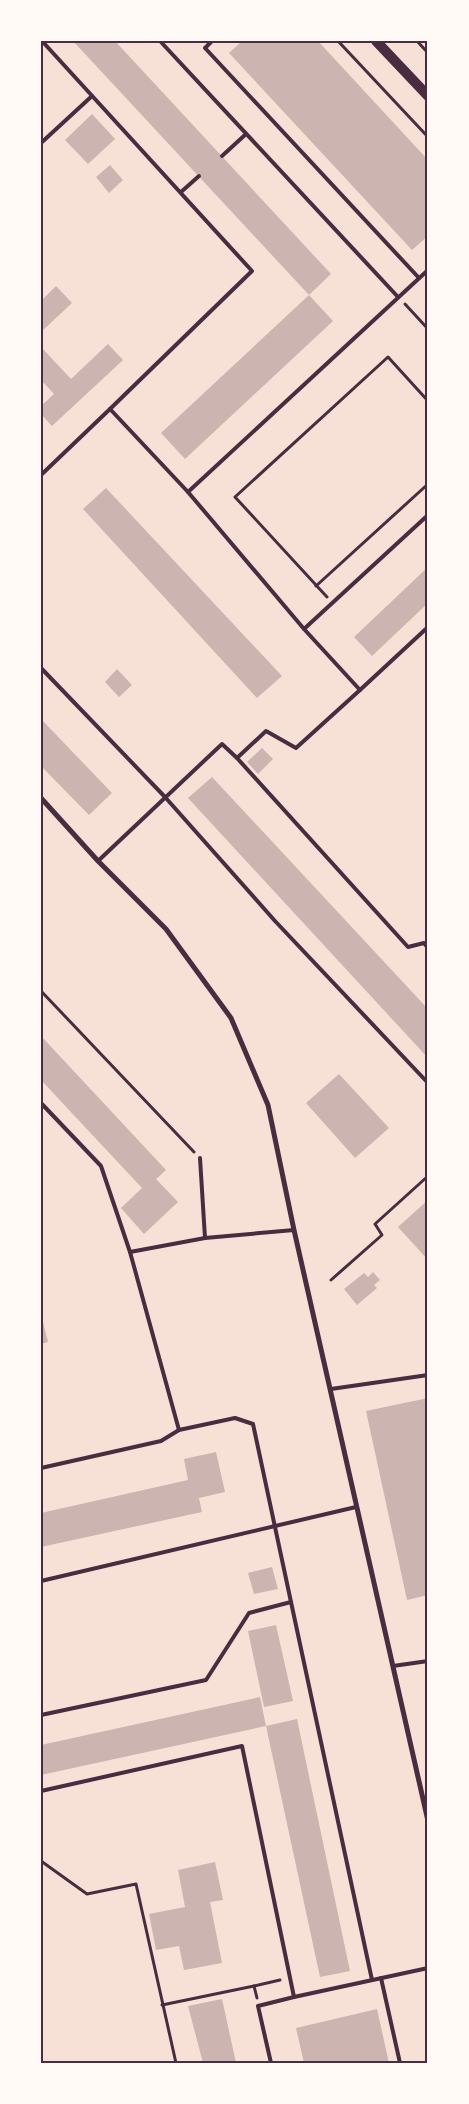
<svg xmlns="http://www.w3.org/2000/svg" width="469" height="2104" font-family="'Fira Sans',sans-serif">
  <rect width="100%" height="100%" fill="#f7e1d7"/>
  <g fill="#ccb4b1">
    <polygon points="73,41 115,41 331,274 309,295"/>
    <polygon points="242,41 318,41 428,160 428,236 412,250 229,53"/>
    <polygon points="92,114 115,139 88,164 65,140"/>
    <polygon points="110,165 123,180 109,193 96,177"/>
    <polygon points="56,286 72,303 41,332 41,301"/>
    <polygon points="309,295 333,321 185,459 161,433"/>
    <polygon points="108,344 123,360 52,426 41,414 41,406 54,394 41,380 41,347 71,379"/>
    <polygon points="106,488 282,676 257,698 83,509"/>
    <polygon points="428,567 428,603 372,656 354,637"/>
    <polygon points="117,669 132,685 119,697 105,682"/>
    <polygon points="41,719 112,793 89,815 41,766"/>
    <polygon points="262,748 273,759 258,774 247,762"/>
    <polygon points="212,777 428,1009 428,1058 188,798"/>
    <polygon points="41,1036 166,1170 156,1179 178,1202 144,1234 121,1208 142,1188 41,1080"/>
    <polygon points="339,1074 389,1128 355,1158 306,1103"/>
    <polygon points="428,1200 428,1260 398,1227"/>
    <polygon points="373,1272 380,1280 374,1285 377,1288 357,1305 344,1289 364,1273 368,1277"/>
    <polygon points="41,1314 48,1342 41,1344"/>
    <polygon points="428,1398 428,1595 407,1600 366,1411"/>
    <polygon points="216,1452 225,1492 199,1498 202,1512 41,1547 41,1513 188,1480 184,1459"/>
    <polygon points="272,1567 278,1589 254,1594 248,1573"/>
    <polygon points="276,1625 293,1701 264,1707 248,1631"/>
    <polygon points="260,1697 266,1726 297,1719 350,1971 320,1977 266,1726 41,1775 41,1745"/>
    <polygon points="215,1862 223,1900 210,1902 222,1963 184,1970 179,1946 156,1950 149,1914 185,1907 178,1870"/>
    <polygon points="222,1999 236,2063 203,2063 188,2006"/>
    <polygon points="377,2009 389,2063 304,2063 296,2028"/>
  </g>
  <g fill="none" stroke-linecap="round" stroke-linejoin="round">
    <g stroke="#4a2c40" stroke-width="3">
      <polyline points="338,41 428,137"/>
      <polyline points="417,41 428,53"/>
      <polyline points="405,304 428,329"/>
      <polyline points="316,586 428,484"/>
      <polyline points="327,597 235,497 388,357 428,401"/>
      <polyline points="41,991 194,1152"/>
      <polyline points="331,1280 382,1235 375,1224 428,1176"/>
      <polyline points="41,1861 87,1894 136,1884 176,2063"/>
      <polyline points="254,1986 280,1980"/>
      <polyline points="162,2005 254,1986 257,1998"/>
    </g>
    <g stroke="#4a2c40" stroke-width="4">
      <polyline points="42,41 252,271 110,409 188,492 428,270"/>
      <polyline points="160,41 398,297"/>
      <polyline points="212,41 205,48 419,278"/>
      <polyline points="41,143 92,96"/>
      <polyline points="222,156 246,134"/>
      <polyline points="181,192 199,176"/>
      <polyline points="41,475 110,409"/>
      <polyline points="188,492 304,629 428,515"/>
      <polyline points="41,668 165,797 275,921 428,1083"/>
      <polyline points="360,690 428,627"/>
      <polyline points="237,758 408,947 424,943 428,948"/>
      <polyline points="98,861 222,744 237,758 266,731 296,748 360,690 304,629"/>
      <polyline points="41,1103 101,1166 130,1252 205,1238"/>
      <polyline points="200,1158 205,1238 294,1230"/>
      <polyline points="130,1252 179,1430"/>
      <polyline points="331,1389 428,1375"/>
      <polyline points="41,1468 161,1441 179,1430 235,1418 253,1424 291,1602 249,1613 206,1680 41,1715"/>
      <polyline points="41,1581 356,1507"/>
      <polyline points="291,1602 372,1980"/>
      <polyline points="393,1666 428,1661"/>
      <polyline points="41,1791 242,1746 294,1997 428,1968"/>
      <polyline points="381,1978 400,2063"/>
      <polyline points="271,2063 258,2006 294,1997"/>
    </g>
    <polyline stroke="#4a2c40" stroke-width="5" points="41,798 98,861 166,929 231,1018 268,1105 294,1230 428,1821"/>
    <polyline stroke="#4a2c40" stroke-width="10" points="376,41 428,96"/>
  </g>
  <rect width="469" height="2104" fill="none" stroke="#fffaf5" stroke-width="85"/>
  <rect x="42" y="42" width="384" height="2020" fill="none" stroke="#4a2c40" stroke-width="2"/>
</svg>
